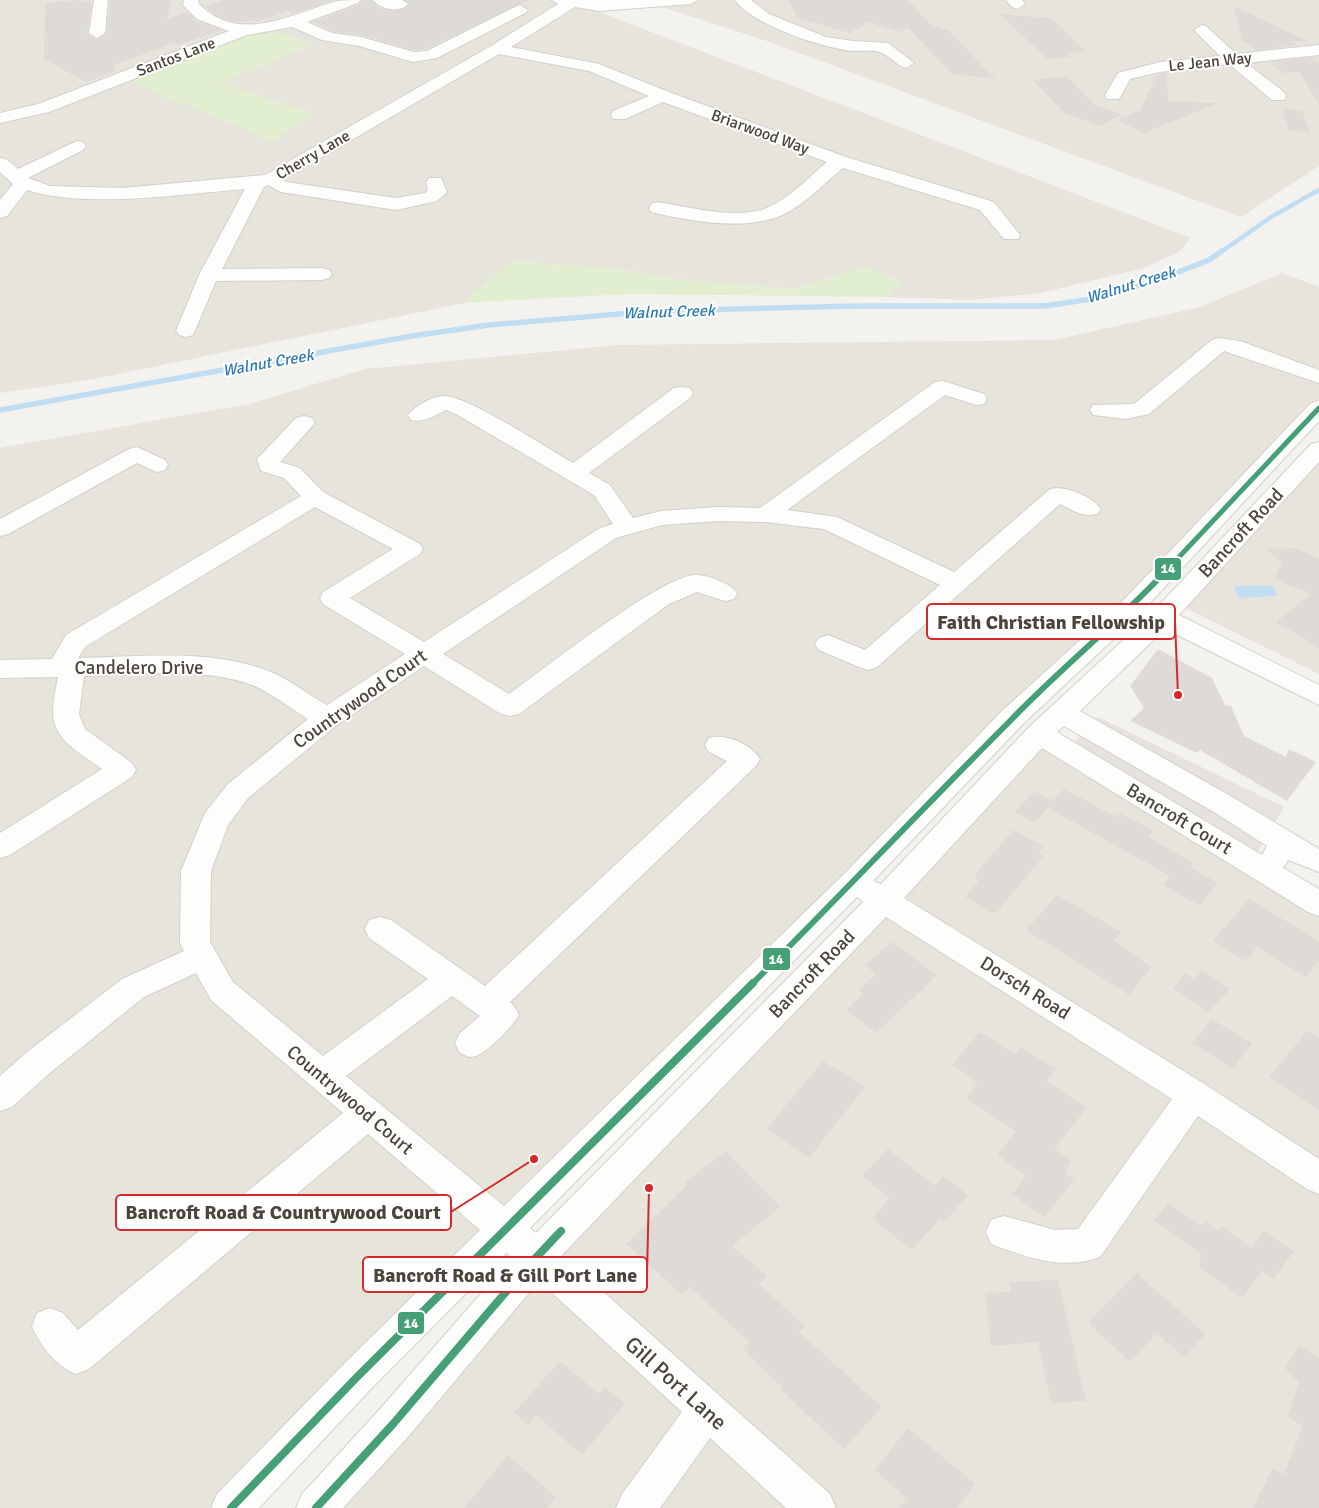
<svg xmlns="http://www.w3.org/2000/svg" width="1319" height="1508" font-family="Signika,sans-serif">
  <rect width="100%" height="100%" fill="#f4f2ee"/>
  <g fill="#e7e4dc" fill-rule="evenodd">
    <path d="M0 0H559L578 4 1191 238 1180 251 1144 268 1041 293 971 300 885 297 901 282 867 267 792 289 672 279 619 269 511 261 464 303 94 379 0 393V124L26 117 41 104 0 112ZM311 45 220 83 312 114 121 78Z"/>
    <polygon points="640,0 1319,0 1319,166 1241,217 767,41"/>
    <polygon points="1282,273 1319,287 1319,408 231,1508 0,1508 0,448 249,404 365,369 618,345 1054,340 1200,307"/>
    <polygon points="1319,449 1319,674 1175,603"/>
    <polygon points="1039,734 1319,904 1319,1508 316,1508"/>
  </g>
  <g fill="#e1eecf">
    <polygon points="266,27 311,45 221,83 313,114 273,141 120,78"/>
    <polygon points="511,261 619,269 672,279 792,289 867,267 902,282 885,297 629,294 464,303"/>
  </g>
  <polygon fill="#e6e3df" points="1098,717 1284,807 1255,856 1071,746"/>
  <polygon fill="#c0ddf1" points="1234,586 1273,586 1277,596 1239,598"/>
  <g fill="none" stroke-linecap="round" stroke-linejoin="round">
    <polyline stroke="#c0ddf1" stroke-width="4.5" points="1221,252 1271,217 1319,190"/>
    <polyline stroke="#c0ddf1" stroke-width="5.5" points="0,410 412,336 489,325 654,311 856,306 1044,306 1099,298 1163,278 1209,260 1222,251"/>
  </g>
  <g fill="#dedbd6">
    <polygon points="77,0 80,2 92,1 87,33 96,40 107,33 110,0 172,0 167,19 187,12 196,21 222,30 179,45 174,43 114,65 118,67 112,69 116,71 86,82 44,59 45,3"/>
    <polygon points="223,0 334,0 293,14 288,11 257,22 251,20 244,22 232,21 216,15 205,6"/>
    <polygon points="362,0 371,0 379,8 395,11 409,5 405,0 529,0 426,49 414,50 361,35 335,32 313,22 359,5"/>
    <polygon points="789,0 908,0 930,24 948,30 995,79 952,74 908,28 899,32 868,22 850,33 797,18"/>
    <polygon points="1234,6 1307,41 1294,42 1297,45 1256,50 1247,43 1242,42"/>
    <polygon points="1000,14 1052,18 1086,52 1067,53 1071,57 1047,59"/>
    <polygon points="1312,58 1319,64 1319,104 1299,72 1283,73 1270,62"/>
    <polygon points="1167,73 1168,101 1218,103 1144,133 1117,120 1141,110 1156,75"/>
    <polygon points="1067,76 1095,105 1122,115 1100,126 1064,113 1033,80"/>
    <polygon points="1282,109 1302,111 1310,132 1289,131"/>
    <polygon points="1296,548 1319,559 1319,648 1276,622 1311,594 1274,579 1282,562 1265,549"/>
    <polygon points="1158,649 1212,678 1225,705 1231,706 1244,736 1286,757 1289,749 1316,762 1287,801 1200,750 1197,753 1130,721 1144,708 1130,686"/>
    <polygon points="1064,789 1116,817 1120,813 1154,831 1148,837 1194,863 1191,868 1218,883 1200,906 1163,885 1170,876 1048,808 1034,823 1014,812 1034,791 1052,801"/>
    <polygon points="1013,830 1043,846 1038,853 1044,856 997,912 991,912 965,897 978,882 975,874"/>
    <polygon points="1057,895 1121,932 1114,940 1151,967 1129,995 1026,930"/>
    <polygon points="1249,899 1319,941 1319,961 1306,977 1257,947 1246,961 1213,941"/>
    <polygon points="892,942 937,975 876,1033 846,1010 863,994 858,990 876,974 865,965"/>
    <polygon points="1202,971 1230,989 1208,1012 1173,988 1186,973 1194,979"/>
    <polygon points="1212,1019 1252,1044 1233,1069 1192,1043"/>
    <polygon points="1308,1030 1319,1037 1319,1110 1269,1077"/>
    <polygon points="980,1032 1015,1054 1021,1047 1056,1069 1047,1081 1087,1108 1054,1149 1071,1161 1065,1172 1074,1180 1044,1217 1012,1194 1026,1176 997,1155 1016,1132 966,1098 978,1082 952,1065"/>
    <polygon points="823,1061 865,1087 809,1158 766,1129"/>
    <polygon points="888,1149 935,1186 944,1176 968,1195 944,1222 940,1219 912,1250 872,1219 890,1198 862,1176"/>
    <polygon points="726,1151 780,1207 732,1246 767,1276 759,1284 805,1326 799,1332 882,1407 844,1449 780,1389 782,1387 742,1349 749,1342 690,1287 682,1295 626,1244 687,1185 685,1182"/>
    <polygon points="1168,1203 1201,1226 1205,1221 1219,1231 1222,1226 1252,1248 1264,1231 1294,1251 1274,1279 1262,1271 1242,1298 1199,1267 1201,1254 1154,1220"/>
    <polygon points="1136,1273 1206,1334 1184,1357 1157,1333 1130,1362 1088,1323"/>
    <polygon points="1058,1280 1075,1354 1086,1401 1051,1403 1038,1342 991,1346 985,1293 1011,1292 1009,1282"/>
    <polygon points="1299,1345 1319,1358 1319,1508 1252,1508 1273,1468 1284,1475 1302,1426 1288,1416 1299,1383 1285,1368"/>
    <polygon points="560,1361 599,1394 605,1387 625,1404 582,1455 536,1415 528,1425 514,1413"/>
    <polygon points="908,1428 975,1484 957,1508 899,1508 906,1498 875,1470"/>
    <polygon points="508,1455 556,1497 547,1508 464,1508"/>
  </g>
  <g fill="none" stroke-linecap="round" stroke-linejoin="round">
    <defs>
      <g id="minor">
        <polygon points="94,0 108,0 105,33 97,38 89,33"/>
        <path d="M184 0H198L199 4C240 45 291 14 337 1 344 0 353 0 360 0L358 3 307 22 332 33 361 37 414 52 427 51 515 7 520 5 528 10 525 13 437 58 413 62 359 46 322 40 292 27 247 35 49 112 0 123V113L38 104 229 31 197 19 183 5Z"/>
        <path d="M373 0H402L408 4C399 14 380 9 373 0Z"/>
        <path d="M552 0H698L691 4 599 11 575 7 511 47 599 64 669 92 846 157 994 202 1020 235 1018 239H1004L980 210 843 168C824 183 805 205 782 215 746 231 688 221 651 212L649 208 651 204 658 202C689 207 740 221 769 207 791 197 809 177 827 162L663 102 625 119H613L611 115 613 111 649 96 589 71 499 54 283 180 286 182 396 198 425 193 428 190 426 182 429 178H441L447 192 437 201 396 210 281 192 268 185 264 187 222 269 322 268 329 270 332 274 329 278 322 280 216 281 193 335 186 337 179 335 176 331 199 275 245 189C181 194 87 209 27 190L7 216 0 218V200L13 184 0 172V158L6 159 18 169 77 141 83 142 86 146 83 150 28 178 50 186 123 188 265 175 491 46 558 4Z"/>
        <path d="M735 0H751L769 14 826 37 853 41 888 43 914 63 906 68C895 65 887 52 876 51 869 50 861 51 853 51 823 48 752 25 735 0Z"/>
        <polygon points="1006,0 1022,0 1025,4 1017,9 1012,7"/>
        <polygon points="1202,25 1207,27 1236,54 1319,45 1319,55 1246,63 1284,92 1286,96 1284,100 1272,100 1229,64 1160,72 1130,79 1119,99 1107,99 1105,95 1118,73 1160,62 1220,56 1194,30"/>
        <polygon points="1219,338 1240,341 1319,370 1319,383 1224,351 1149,414 1126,419 1093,415 1090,410 1093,405 1134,404 1212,340"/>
        <path d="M943 381 984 394 987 399 984 404 976 405 945 395 787 510 837 517 954 572 1050 489C1064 485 1092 496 1101 509L1097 514C1083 518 1073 510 1060 504L877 667 868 670 859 667 819 650 815 644 819 638 828 635 865 650 940 585 824 529 765 522 718 521 662 525 616 538 443 654 509 694C542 671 663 574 696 575 708 575 732 584 737 593L734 599 725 601 697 592 669 604 519 714 510 716 501 714 424 666 337 725 248 798 228 825 211 871 210 942 233 982 323 1056 428 979 369 938 365 929 369 920 380 917 391 920 485 986 727 761 709 752 705 745 709 738C725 733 751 744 760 759L756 766 510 1002 514 1006 519 1015C513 1026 485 1056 471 1057 468 1057 463 1054 460 1053L455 1043 460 1033 480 1016 452 996 346 1076 504 1206 845 873 1003 710 1118 606 1311 403 1319 401V421L1136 618 1023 724 873 881 881 884 1029 727 1144 621 1311 444 1319 442V462L1179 615 1319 685V705L1165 629 1080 711 1234 798 1319 849V872L1288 860 1285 866 1282 867 1319 889V916L1308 912 1042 748 904 898 1206 1085 1319 1159V1194L1307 1189 1198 1116 1100 1257C1063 1271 1026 1257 991 1244L986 1232 991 1220 1004 1216 1055 1230 1078 1229 1172 1099 886 917 562 1255 830 1494 836 1508H786L710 1438 660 1508H616L622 1494 682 1412 539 1281 407 1438 343 1508H296L302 1494 379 1410 512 1258 506 1253 370 1390 259 1508H211L217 1494 344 1364 480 1230 368 1134 89 1369 76 1374C56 1366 40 1346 32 1326L37 1313 50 1308 63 1313 78 1330 343 1113 211 1000 196 973 144 997 51 1072 12 1107 0 1111V1076L27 1052 122 979 184 951 180 943 181 871 205 813 228 784 308 719C290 708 271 693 252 685 206 667 133 675 84 676L79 714 85 729 132 763 136 770 132 777 10 855 0 858V833L102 769C83 755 52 740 53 712 53 700 56 688 58 677L0 678V660L52 659 66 635 301 496 284 478 261 471 257 459 296 418 304 416 312 418 315 423 280 462 300 468 323 492 420 544 423 549 420 554 350 598 424 642 600 528 613 524 594 495 456 414 446 410C434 416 424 423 411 420L408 415C414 407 434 395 444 396 469 396 548 449 573 463L674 388 682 387 690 388 693 393 690 398 589 473 610 485 633 518 661 511 718 507 760 508 935 382ZM315 507 393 549 323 592 320 598 323 604 405 654 327 705C309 695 290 680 271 672 211 648 141 657 78 658L85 647ZM1064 726 1214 812 1267 846 1262 855 1057 732ZM857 897 863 902 536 1233 530 1228Z"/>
        <polygon points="137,447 165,460 168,465 165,470 157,472 137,463 8,534 0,536 0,519 129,449"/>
      </g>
    </defs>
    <use href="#minor" stroke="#d2d0cb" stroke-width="2"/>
    <use href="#minor" fill="#fdfdfc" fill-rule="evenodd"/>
    <defs>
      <polyline id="bus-1-far2" points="1164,573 1319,408"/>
      <path id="bus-1-far1" d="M752 984C840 896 924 807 1012 719 1061 668 1116 624 1165 572"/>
      <g id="bus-1">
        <polyline points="231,1508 357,1377 753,983"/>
        <polyline points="316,1508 393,1424 529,1265 561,1231"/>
      </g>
    </defs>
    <use href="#bus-1-far2" stroke="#fff" stroke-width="8"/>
    <use href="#bus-1-far1" stroke="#fff" stroke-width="10"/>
    <use href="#bus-1" stroke="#fff" stroke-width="12"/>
    <use href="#bus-1-far2" stroke="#46a076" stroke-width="5"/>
    <use href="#bus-1-far1" stroke="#46a076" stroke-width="6"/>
    <use href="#bus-1" stroke="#46a076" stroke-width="8"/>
  </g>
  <g text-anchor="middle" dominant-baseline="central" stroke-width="4" stroke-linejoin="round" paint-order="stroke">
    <g font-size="16" fill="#4b4439" stroke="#fff">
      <text transform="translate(176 57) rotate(-21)">Santos Lane</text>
      <text transform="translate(1210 62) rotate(-6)">Le Jean Way</text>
      <text transform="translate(760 132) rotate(20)">Briarwood Way</text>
      <text transform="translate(313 155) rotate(-30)">Cherry Lane</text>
    </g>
    <g font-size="16" font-style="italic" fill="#2e7ab2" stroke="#fff">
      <text transform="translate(1131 285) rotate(-17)">Walnut Creek</text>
      <text transform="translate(669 312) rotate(-2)">Walnut Creek</text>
      <text transform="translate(268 363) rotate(-10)">Walnut Creek</text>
    </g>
    <g font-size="19" fill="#4b4439" stroke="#fff">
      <text transform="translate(1241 533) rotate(-47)">Bancroft Road</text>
      <text x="139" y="668">Candelero Drive</text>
      <text transform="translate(360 699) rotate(-35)">Countrywood Court</text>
      <text transform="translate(1179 819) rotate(31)">Bancroft Court</text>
      <text transform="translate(812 974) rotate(-46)">Bancroft Road</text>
      <text transform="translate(1025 988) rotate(32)">Dorsch Road</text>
      <text transform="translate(350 1100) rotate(40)">Countrywood Court</text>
    </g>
    <g font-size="22" fill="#4b4439" stroke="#fff">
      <text transform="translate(676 1383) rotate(42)">Gill Port Lane</text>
    </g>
  </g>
  <path fill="none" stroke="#d62828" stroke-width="2" d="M1178 695L1175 622M534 1159L451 1212M649 1188L647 1275"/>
  <g fill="#d62828" stroke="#fff" stroke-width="2">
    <circle cx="1178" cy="695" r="5"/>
    <circle cx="534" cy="1159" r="5"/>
    <circle cx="649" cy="1188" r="5"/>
  </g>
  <g fill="#fff" stroke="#d62828" stroke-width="2">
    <rect x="927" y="604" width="248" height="35" rx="5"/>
    <rect x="116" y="1195" width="335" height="35" rx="5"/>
    <rect x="363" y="1257" width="284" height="35" rx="5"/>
  </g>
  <g font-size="20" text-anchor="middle" font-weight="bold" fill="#4b4439">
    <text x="1051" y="629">Faith Christian Fellowship</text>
    <text x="283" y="1219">Bancroft Road &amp; Countrywood Court</text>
    <text x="505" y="1282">Bancroft Road &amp; Gill Port Lane</text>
  </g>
  <g stroke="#fff" stroke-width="2">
    <rect x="1154" y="557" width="28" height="24" rx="5" fill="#46a076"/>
    <rect x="762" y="947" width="29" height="24" rx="5" fill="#46a076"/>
    <rect x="397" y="1311" width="28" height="24" rx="5" fill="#46a076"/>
  </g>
  <g font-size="14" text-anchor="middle" font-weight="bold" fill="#fff">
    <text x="1168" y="573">14</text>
    <text x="776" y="964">14</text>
    <text x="411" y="1328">14</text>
  </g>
</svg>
